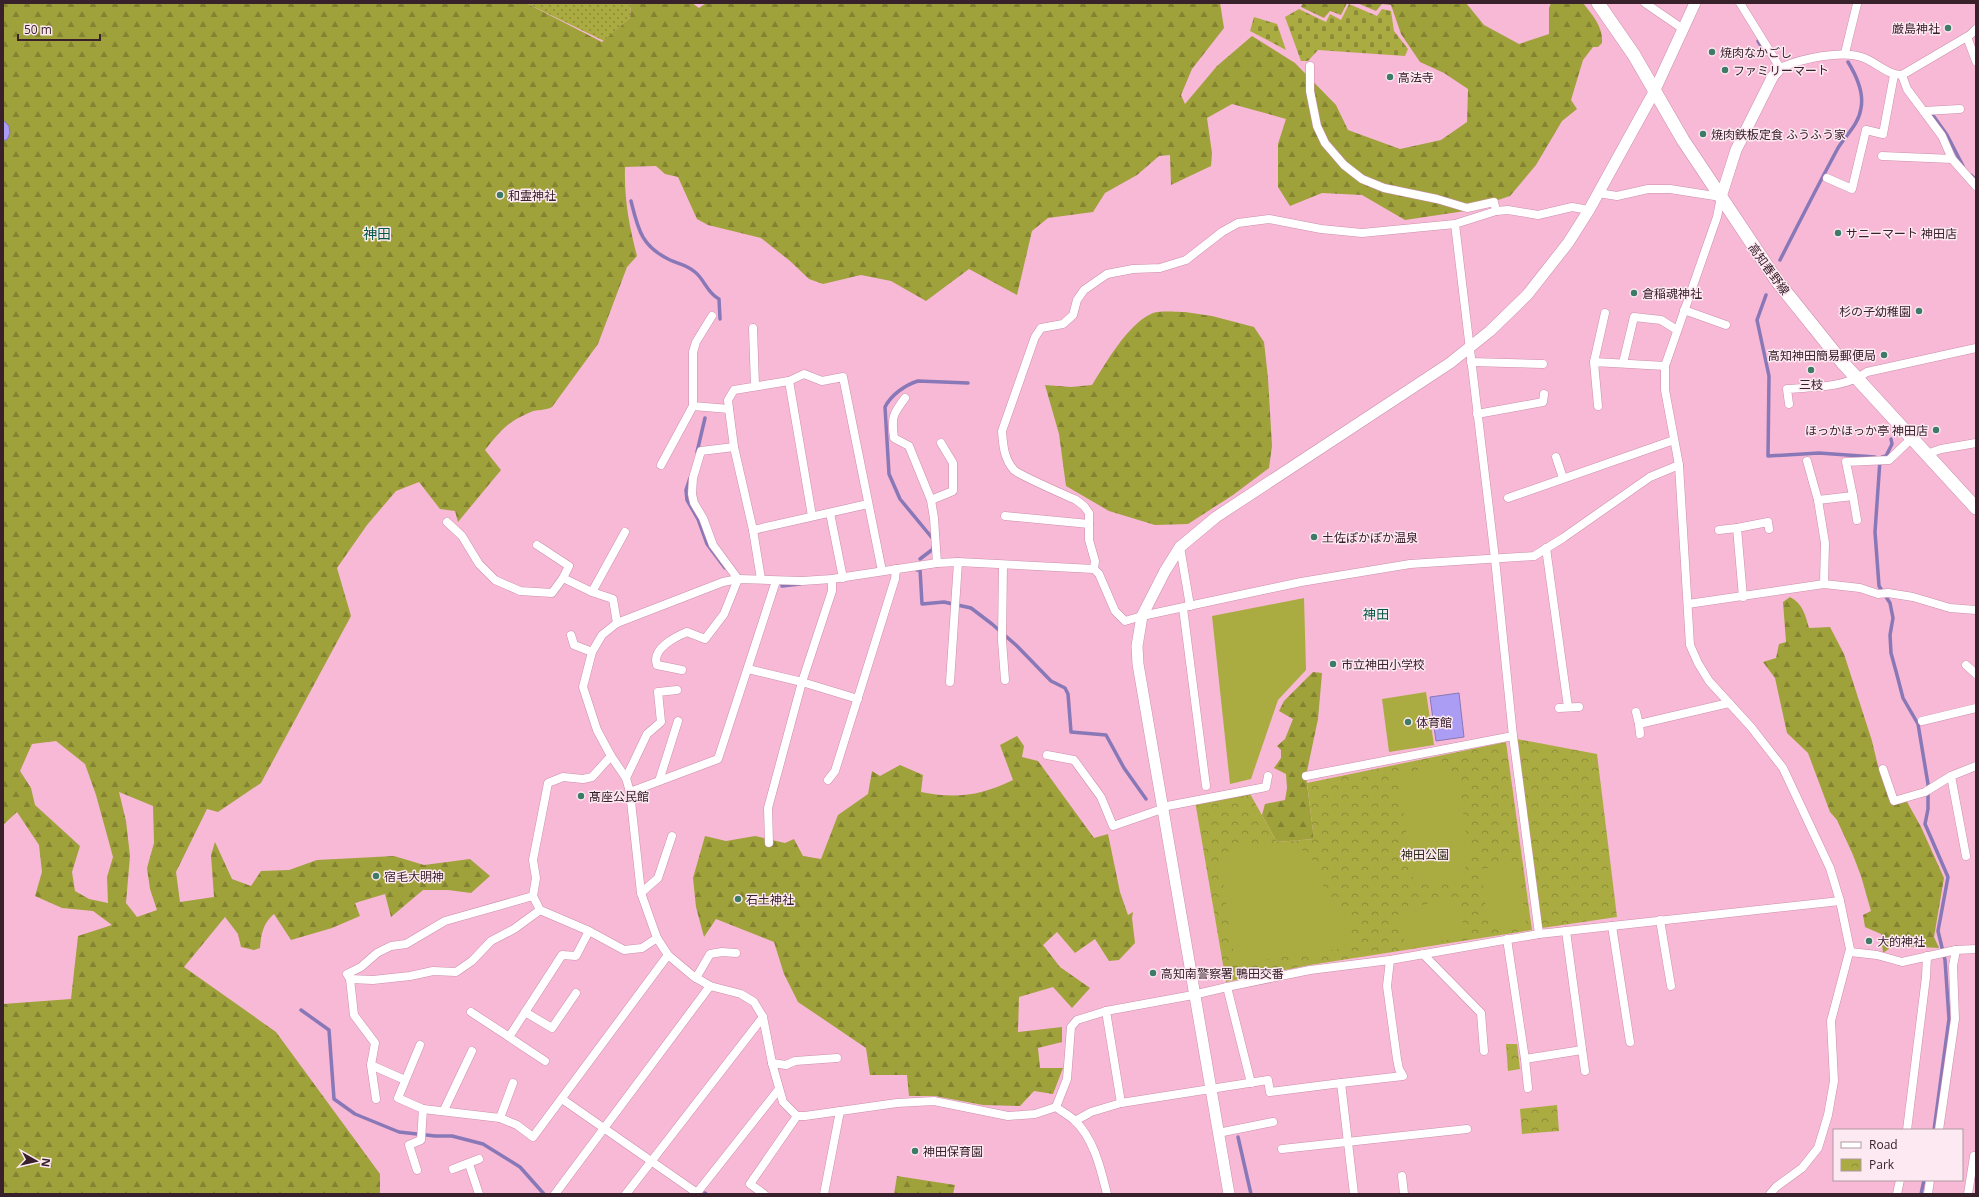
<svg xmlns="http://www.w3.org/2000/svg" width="1979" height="1197" font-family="'Open Sans','Noto Sans JP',sans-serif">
  <defs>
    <pattern id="grass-dots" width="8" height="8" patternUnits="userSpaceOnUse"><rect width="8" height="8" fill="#aaac41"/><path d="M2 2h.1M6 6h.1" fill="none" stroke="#8b8c37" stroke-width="1.8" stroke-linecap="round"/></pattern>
    <pattern id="forest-firs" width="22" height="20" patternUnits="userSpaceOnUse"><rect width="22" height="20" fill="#9fa13b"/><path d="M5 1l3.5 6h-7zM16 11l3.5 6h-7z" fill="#838332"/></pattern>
    <pattern id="cemetery-stones" width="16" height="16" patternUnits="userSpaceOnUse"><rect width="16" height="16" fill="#aaac41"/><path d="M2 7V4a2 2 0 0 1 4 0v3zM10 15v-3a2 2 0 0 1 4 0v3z" fill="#8b8c37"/></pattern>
    <pattern id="park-crowns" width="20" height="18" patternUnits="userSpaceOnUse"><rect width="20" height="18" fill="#aaac41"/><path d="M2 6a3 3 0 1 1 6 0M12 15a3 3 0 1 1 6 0" fill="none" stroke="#8b8c37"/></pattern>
  </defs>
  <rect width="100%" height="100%" fill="#f8b9d6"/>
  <polygon fill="url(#grass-dots)" points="526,3 631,3 630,18 604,41"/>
  <g fill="url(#forest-firs)" fill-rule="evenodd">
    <path d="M3 3H526L602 42 630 18 631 3H692L699 8 706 3H1220L1224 28 1192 69 1181 95 1185 104 1217 66 1252 36 1295 63 1336 105 1348 130 1400 149 1441 140 1467 122 1468 89 1444 73 1420 62 1401 34 1391 5 1382 4 1376 11 1357 3H1466L1484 25 1519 44 1549 34V8L1551 3H1583C1593 16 1603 26 1602 43L1598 47H1593L1583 60 1571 100 1577 109 1562 121 1536 165 1510 196 1465 211 1405 220 1362 195 1322 193 1290 206 1278 187V144L1286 119 1232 104 1207 118 1212 153 1211 166 1171 185 1170 155 1159 156 1137 175 1105 193 1093 212 1048 218 1032 231 1017 295 969 269 926 301 891 281 861 275 823 284 809 279 790 261 761 238 708 225 697 219 678 177 665 174 656 166 625 167C624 198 629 226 637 256L627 267 598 344 552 407C545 411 537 409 531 412 507 422 501 430 485 450L501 470 458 522 455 511 440 509 419 482 396 491 367 525 337 568 351 616 261 783 218 812 207 809 176 872 180 902 214 897 211 855 215 842 232 879 251 886 261 871 289 870 317 860 394 856 424 865 470 859 490 876 471 893 448 890H423L391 917 385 894 355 903 360 916 332 928 291 940 274 914C263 923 261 934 260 948L254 950 241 947 238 934 225 917 184 967 276 1032 380 1174V1194H3V1004L71 999 78 936 112 925 93 911 62 908 35 896 42 872 39 845 17 812 3 825ZM56 741 85 764 96 795 113 857 107 877 108 903 89 899 75 891 72 872 80 846 35 805 31 788 20 771 32 744ZM119 792 153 806 154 843 147 868 150 889 157 910 137 917 126 903 130 856 126 821Z"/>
    <polygon points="1303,3 1347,3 1341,15 1330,11 1324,18 1301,7"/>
    <path d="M1185 312 1212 316 1254 327 1264 342 1268 378 1272 446 1269 468 1233 495 1188 524 1155 525 1109 511 1066 486 1059 434 1045 385 1071 387 1092 385C1106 363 1127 325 1151 314 1157 310 1177 312 1185 312Z"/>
    <path d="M1790 597C1803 604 1805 614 1809 628L1830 627 1844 654 1872 741 1878 766 1893 805 1906 800 1921 827 1944 878 1934 937 1939 948 1905 946H1893L1883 953 1881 934 1865 927 1863 915 1871 911 1861 876 1853 855 1837 820 1830 812 1808 753 1787 733 1775 678 1763 662 1776 658 1779 644 1786 642 1783 602Z"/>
    <polygon points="1313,672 1322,673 1318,719 1306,776 1314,839 1277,842 1262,815 1265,804 1285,800 1287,788 1286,774 1274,768 1281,758 1281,750 1277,746 1285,739 1293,719 1279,711 1284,701"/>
    <path d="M1017 736 1024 746 1022 757 1038 761 1094 838 1108 834 1120 892 1128 915 1133 912 1132 918 1135 943 1119 960 1109 961 1095 939 1075 953 1057 932 1043 945 1060 967 1090 988 1072 1008 1053 987 1019 997 1018 1032 1062 1027V1042L1038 1048 1040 1068H1063L1053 1094 1034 1091 1020 1106 983 1105 935 1096H909L907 1075H870L866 1048 798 1002 784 974 774 942 716 919 704 937 696 907 693 878 705 836 726 841 755 836 785 843 794 839 803 856 821 859 838 815 868 794 872 771 880 776 900 765 923 775 921 792C956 799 980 796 1013 780L1000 745Z"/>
    <polygon points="897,1176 955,1185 953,1194 894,1194"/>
  </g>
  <g fill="url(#cemetery-stones)">
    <polygon points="1349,4 1377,16 1382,9 1391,11 1394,31 1408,49 1405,56 1318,50 1308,61 1301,61 1285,17 1299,9 1326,22 1330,14 1341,20"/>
    <polygon points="1254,17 1277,24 1286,50 1250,31"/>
  </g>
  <g fill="url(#park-crowns)">
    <polygon points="1517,739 1597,754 1617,917 1542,928"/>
    <polygon points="1506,742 1532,930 1310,965 1226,982 1195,801 1249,792 1277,842 1314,839 1307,783"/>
    <polygon points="1517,1044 1520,1069 1508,1071 1506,1044"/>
    <polygon points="1557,1105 1559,1131 1522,1134 1520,1109"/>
  </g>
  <g fill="#aaac41">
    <polygon points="1304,598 1306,670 1278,700 1251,779 1230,784 1212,616"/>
    <polygon points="1426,692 1434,745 1389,752 1382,699"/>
    <path d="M1433 767 1446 769 1459 779 1469 858 1462 877C1446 883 1429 889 1413 880L1399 780 1405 773Z"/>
    <polygon points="1260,843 1302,850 1319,866 1325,894 1348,916 1353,947 1235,964 1219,854"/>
    <polygon points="1518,864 1526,924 1489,929 1481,869"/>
    <polygon points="1459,899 1465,937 1405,947 1399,909"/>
  </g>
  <g fill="#aa9df3" stroke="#8878b7">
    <polygon points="3,120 9,126 10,133 7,140 3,140"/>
    <polygon points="1459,693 1464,737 1436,741 1430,697"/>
  </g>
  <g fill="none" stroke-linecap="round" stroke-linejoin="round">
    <g stroke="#8878b7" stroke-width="3.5">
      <polyline points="1758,41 1761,46"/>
      <polyline points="1932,114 1947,135 1963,166"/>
      <polyline points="1971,175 1976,180"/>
      <path d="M631 201C638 229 641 246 670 260 679 264 687 265 695 272 705 280 707 293 719 299L720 319"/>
      <path d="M1780 260C1799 223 1818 185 1838 148 1846 135 1859 124 1861 108 1864 93 1856 75 1848 62"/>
      <polyline points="1766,295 1757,320 1769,376 1768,456 1819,453 1875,457"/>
      <polyline points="697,452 705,418"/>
      <polyline points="1882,457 1886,456 1892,444 1891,439"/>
      <polyline points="1880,460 1875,532 1879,586 1890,603 1893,618 1890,635 1891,653 1897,675 1903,698 1918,724 1928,784 1928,809 1925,824 1948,877 1938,931 1945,960 1949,1019 1934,1130"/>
      <polyline points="690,478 686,490 687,500 698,519 707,544 725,568"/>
      <path d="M933 539 900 499 889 474 885 407C891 395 905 385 918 381L968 383"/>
      <polyline points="920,559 933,549 933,547"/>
      <polyline points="917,570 920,569 922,604 944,602 971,608 992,624 1017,646 1051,681 1065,688 1068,694 1071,732 1106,735 1124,768 1146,799"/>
      <polyline points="782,586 800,584"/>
      <polyline points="301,1010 329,1030 334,1099 355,1114 399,1132 435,1136 452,1136 483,1144 520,1167 544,1194"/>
      <polyline points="1238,1137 1251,1194"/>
      <polyline points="705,1193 706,1194"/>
      <polyline points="1921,1194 1924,1180"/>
    </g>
    <defs>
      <g id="minor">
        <polyline points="1645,3 1683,29"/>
        <path d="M1740 3 1780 68C1800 59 1843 49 1864 58 1877 63 1888 75 1902 75L1970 35 1976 29"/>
        <polyline points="1967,37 1976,61"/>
        <polyline points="1845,53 1857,4"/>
        <polyline points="1310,66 1310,91 1317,126 1325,143 1344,165 1362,179 1384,188 1437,199 1467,208 1494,202 1496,211"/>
        <polyline points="1902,75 1907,89 1942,136 1952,159 1976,186"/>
        <polyline points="1924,111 1960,109"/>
        <polyline points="1882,156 1952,159"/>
        <polyline points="1827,178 1852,189 1866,130 1883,134 1894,75"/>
        <polyline points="1598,193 1617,196 1648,189 1670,189 1721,197 1717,217 1665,366 1665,390 1679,465 1690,645 1698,663 1709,681 1751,727 1783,768 1830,868 1840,901 1850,949 1831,1021 1834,1081 1828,1115 1818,1148 1802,1168 1776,1187 1770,1194"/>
        <polyline points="1455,224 1495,559 1513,736 1539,934"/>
        <polyline points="1684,310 1726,325"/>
        <polyline points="712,316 696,342 693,352 693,406 729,409"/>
        <polyline points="753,328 755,386"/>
        <polyline points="1471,362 1543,364"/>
        <polyline points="1594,362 1605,313"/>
        <polyline points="1623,363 1634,317 1661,320 1677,330"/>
        <polyline points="789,381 812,516"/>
        <path d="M905 398C893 414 891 417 894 438L909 446 931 500 934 518 937 563"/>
        <path d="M1789 404 1787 389C1814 387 1845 388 1867 372L1976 348"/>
        <polyline points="1598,406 1594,362 1665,366"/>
        <polyline points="1477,414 1543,402 1544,394"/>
        <polyline points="1927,454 1941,449 1976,443"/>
        <polyline points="1556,457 1563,478"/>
        <polyline points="1807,461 1818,500 1825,543 1824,584"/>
        <polyline points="661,465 693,406"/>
        <polyline points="1853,496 1846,462 1889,460 1912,438"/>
        <polyline points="1508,498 1674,440"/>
        <polyline points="931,500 953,491 953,463 941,443"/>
        <polyline points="1818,500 1853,496 1857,520"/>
        <polyline points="830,513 843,578"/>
        <polyline points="1005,516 1089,524"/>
        <polyline points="447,522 462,536 479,564 495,580 520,591 552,593 563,578"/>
        <polyline points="753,530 868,504"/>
        <polyline points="1719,530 1737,528"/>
        <polyline points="537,545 569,566 563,578 592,592"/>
        <polyline points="1180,547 1190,606"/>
        <polyline points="1546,548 1568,707"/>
        <polyline points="1003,565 1002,640 1005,680"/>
        <path d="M1094 569 1095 561 1089 540V513L1084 506 1076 500C1065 495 1019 475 1014 470 1004 459 1003 445 1002 431L1035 337 1041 328 1063 324 1073 315 1077 300 1084 290 1107 274 1133 269 1160 268 1186 260 1222 232 1238 223 1269 219 1321 229 1362 233 1455 224 1496 211 1508 210 1538 215 1572 207 1589 210"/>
        <polyline points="761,579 753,530 734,447 729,409 728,400 734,390 789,381 804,374 822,381 843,377 882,571"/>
        <polyline points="1743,597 1737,528 1768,522 1769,529"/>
        <polyline points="1688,604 1824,584 1860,588 1878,594 1888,593 1913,597 1950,608 1976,610"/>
        <polyline points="1183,608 1206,786"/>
        <polyline points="617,623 613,599 592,592 625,532"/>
        <polyline points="571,635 574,645 592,652"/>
        <polyline points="1966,665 1976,674"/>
        <polyline points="748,669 802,682 858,699"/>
        <path d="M682 670 657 665C651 649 675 637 687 632L705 639 724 614 738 579 713 545 703 518 694 503 692 494 693 478 701 451 734 447"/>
        <polyline points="950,682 958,562"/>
        <polyline points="1559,708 1579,707"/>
        <polyline points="1636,712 1639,724 1729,703"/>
        <polyline points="1922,721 1976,708"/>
        <polyline points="1639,724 1640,734"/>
        <polyline points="1047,755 1074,760 1101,797 1113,826 1162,809"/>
        <polyline points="611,756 592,777 583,779 563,777 548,783 533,860 536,878 533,896 540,910 589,931 624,950 642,948 657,938"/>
        <polyline points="1883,769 1894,801 1925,792 1951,776"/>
        <polyline points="1306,776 1513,736"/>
        <polyline points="626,778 647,734 661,722 658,692 677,690"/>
        <polyline points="828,780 835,771 895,579 896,569"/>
        <polyline points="659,781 678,721"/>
        <polyline points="630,792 718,759 776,581"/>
        <polyline points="1162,807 1266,787 1268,776"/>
        <polyline points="769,843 768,808 802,682 832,591 832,579"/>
        <polyline points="1966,856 1951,776 1976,766"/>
        <polyline points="641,893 658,878 672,836"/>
        <polyline points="1660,920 1671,986"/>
        <polyline points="1612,926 1630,1042"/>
        <polyline points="1566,931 1585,1071"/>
        <polyline points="1507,939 1525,1059 1582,1050"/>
        <polyline points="1850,952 1877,955 1902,962 1956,950 1976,949"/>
        <polyline points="1423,954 1481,1013 1484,1051"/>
        <polyline points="696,978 710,954 722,952 736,953"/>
        <polyline points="350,979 347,974 361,967 377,953 391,946 406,944 445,921 533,896"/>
        <polyline points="1227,987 1251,1083"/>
        <polyline points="1106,1011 1121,1103"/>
        <polyline points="471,1012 509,1037"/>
        <polyline points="525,1012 552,1028 576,993"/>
        <polyline points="420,1045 398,1098 423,1109"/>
        <polyline points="1525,1059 1528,1088"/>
        <polyline points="545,1061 509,1037 562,955 576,956 589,931"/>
        <polyline points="772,1063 786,1065 795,1061 837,1058"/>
        <polyline points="371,1065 376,1099"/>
        <polyline points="405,1080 371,1065 375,1043 354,1015 350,979 373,980 410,976 433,971 456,972 472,961 491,941 514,929 540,910"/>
        <polyline points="1341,1083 1403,1076 1399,1069 1397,1059 1387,986 1390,960"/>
        <polyline points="562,1099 697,1193"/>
        <polyline points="1056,1107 1067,1079 1071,1027 1077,1020 1106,1011 1193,995 1227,987 1310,970 1390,960 1539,934 1840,901"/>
        <polyline points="444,1110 472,1051"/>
        <polyline points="500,1118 513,1083"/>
        <polyline points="1075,1121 1091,1112 1121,1103 1268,1080 1270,1092 1341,1083 1354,1194"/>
        <polyline points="1907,1130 1926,977 1927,956"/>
        <polyline points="1939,1130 1955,1019 1953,966 1956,950"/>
        <polyline points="1218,1133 1273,1122"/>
        <polyline points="1282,1149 1467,1129"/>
        <polyline points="469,1164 479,1194"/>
        <polyline points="453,1169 479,1159"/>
        <polyline points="417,1170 409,1145 421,1140 423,1109 500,1118 517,1125 533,1137 668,955"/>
        <polyline points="1402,1176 1404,1194"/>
        <polyline points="555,1194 710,986"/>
        <polyline points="626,1194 763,1017"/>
        <polyline points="696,1194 779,1089"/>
        <polyline points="764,1194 750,1184 797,1116"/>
        <polyline points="824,1194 840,1111"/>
        <path d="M1107 1194C1101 1170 1094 1138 1074 1120 1069 1115 1062 1112 1056 1107L1035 1114 1008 1116 934 1101 897 1103 805 1116H797L783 1102 772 1063 763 1017 754 1002 741 994 710 986 693 976 668 955 657 938 641 893 630 792 626 778 611 756 597 730 583 687 592 652 602 635 617 623 723 582 738 579 802 581 832 579 937 563 958 562 1094 569 1099 574 1115 611 1125 621 1142 616 1301 582 1410 564 1534 556 1563 538 1650 477 1679 465"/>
        <polyline points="1897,1194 1900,1180"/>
        <polyline points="1928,1194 1930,1180"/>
        <polyline points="1968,1194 1974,1156"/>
      </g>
      <g id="tertiary">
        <polyline points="1721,197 1736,150 1773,76 1780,68"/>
        <polyline points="1229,1194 1138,664 1137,646 1142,616 1165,571 1180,547 1216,517 1450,363 1490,331 1527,295 1568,243 1589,210 1654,92 1695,3"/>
      </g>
      <polyline id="primary" points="1598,3 1634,55 1683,140 1777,281 1842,362 1976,508"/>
    </defs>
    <use href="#minor" stroke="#cb8fab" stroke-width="9"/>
    <use href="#tertiary" stroke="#cb8fab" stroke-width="12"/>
    <use href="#primary" stroke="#cb8fab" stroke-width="14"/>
    <use href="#minor" stroke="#fff" stroke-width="8"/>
    <use href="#tertiary" stroke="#fff" stroke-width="11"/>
    <use href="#primary" stroke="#fff" stroke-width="13"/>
  </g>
  <g fill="#3e7b67" stroke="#fde9f1" stroke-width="1.5">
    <circle cx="1948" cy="28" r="4"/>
    <circle cx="1712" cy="52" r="4"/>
    <circle cx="1725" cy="70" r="4"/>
    <circle cx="1390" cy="77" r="4"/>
    <circle cx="1703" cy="134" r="4"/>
    <circle cx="500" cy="195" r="4"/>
    <circle cx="1838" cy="233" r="4"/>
    <circle cx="1634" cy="293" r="4"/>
    <circle cx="1919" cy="311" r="4"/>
    <circle cx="1884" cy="355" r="4"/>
    <circle cx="1811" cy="370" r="4"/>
    <circle cx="1936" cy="430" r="4"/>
    <circle cx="1314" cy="537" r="4"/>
    <circle cx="1333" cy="664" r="4"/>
    <circle cx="1408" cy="722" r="4"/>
    <circle cx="581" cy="796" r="4"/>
    <circle cx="376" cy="876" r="4"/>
    <circle cx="738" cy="899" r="4"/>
    <circle cx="1869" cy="941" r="4"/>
    <circle cx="1153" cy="973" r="4"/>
    <circle cx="915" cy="1151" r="4"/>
  </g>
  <g text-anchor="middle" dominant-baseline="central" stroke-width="3" stroke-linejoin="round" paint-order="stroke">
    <g font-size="12" fill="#39212c" stroke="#fde9f1" text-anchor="start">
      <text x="1940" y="28" text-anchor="end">厳島神社</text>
      <text x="1720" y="52">焼肉なかごし</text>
      <text x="1733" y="70">ファミリーマート</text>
      <text x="1398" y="77">高法寺</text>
      <text x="1711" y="134">焼肉鉄板定食 ふうふう家</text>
      <text x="508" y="195">和霊神社</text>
      <text x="1846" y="233">サニーマート 神田店</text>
      <text x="1642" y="293">倉稲魂神社</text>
      <text x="1911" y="311" text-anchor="end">杉の子幼稚園</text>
      <text x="1876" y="355" text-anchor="end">高知神田簡易郵便局</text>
      <text x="1811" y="384" text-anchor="middle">三枝</text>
      <text x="1928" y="430" text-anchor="end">ほっかほっか亭 神田店</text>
      <text x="1322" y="537">土佐ぽかぽか温泉</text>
      <text x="1341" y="664">市立神田小学校</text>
      <text x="1416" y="722">体育館</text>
      <text x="589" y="796">髙座公民館</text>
      <text x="384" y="876">宿毛大明神</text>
      <text x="746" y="899">石土神社</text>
      <text x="1877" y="941">大的神社</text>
      <text x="1161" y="973">高知南警察署 鴨田交番</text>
      <text x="923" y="1151">神田保育園</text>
    </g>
    <g font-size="12" fill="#39212c" stroke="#fde9f1">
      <text transform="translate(1769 269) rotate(54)">高知春野線</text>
    </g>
    <g font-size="12" fill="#2a2b14" stroke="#fde9f1">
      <text x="1425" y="854">神田公園</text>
    </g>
    <g font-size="13" fill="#025844" stroke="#fde9f1">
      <text x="1376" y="614">神田</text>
    </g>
    <g font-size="14" fill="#025844" stroke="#fde9f1">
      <text x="377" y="233">神田</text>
    </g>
  </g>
  <rect width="1979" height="1197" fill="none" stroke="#39212c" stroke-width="8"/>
  <rect x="1833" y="1129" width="130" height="52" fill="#fde9f1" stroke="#af99a2"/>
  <rect x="1841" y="1142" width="20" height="6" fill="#ffffff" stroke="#af99a2"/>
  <text x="1869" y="1149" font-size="12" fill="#39212c">Road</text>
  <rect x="1841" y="1159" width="20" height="12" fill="url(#park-crowns)" stroke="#af99a2"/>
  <text x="1869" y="1169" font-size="12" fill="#39212c">Park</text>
  <g transform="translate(36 1161) rotate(98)" stroke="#fde9f1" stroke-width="3" paint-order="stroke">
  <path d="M0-3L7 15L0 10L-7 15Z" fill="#39212c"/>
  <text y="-6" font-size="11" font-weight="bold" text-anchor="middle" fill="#39212c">N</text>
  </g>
  <path d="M18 34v6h82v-6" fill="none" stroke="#39212c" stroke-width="2"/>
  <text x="24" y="34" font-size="12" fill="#39212c" stroke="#fde9f1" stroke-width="3" paint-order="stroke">50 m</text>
</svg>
